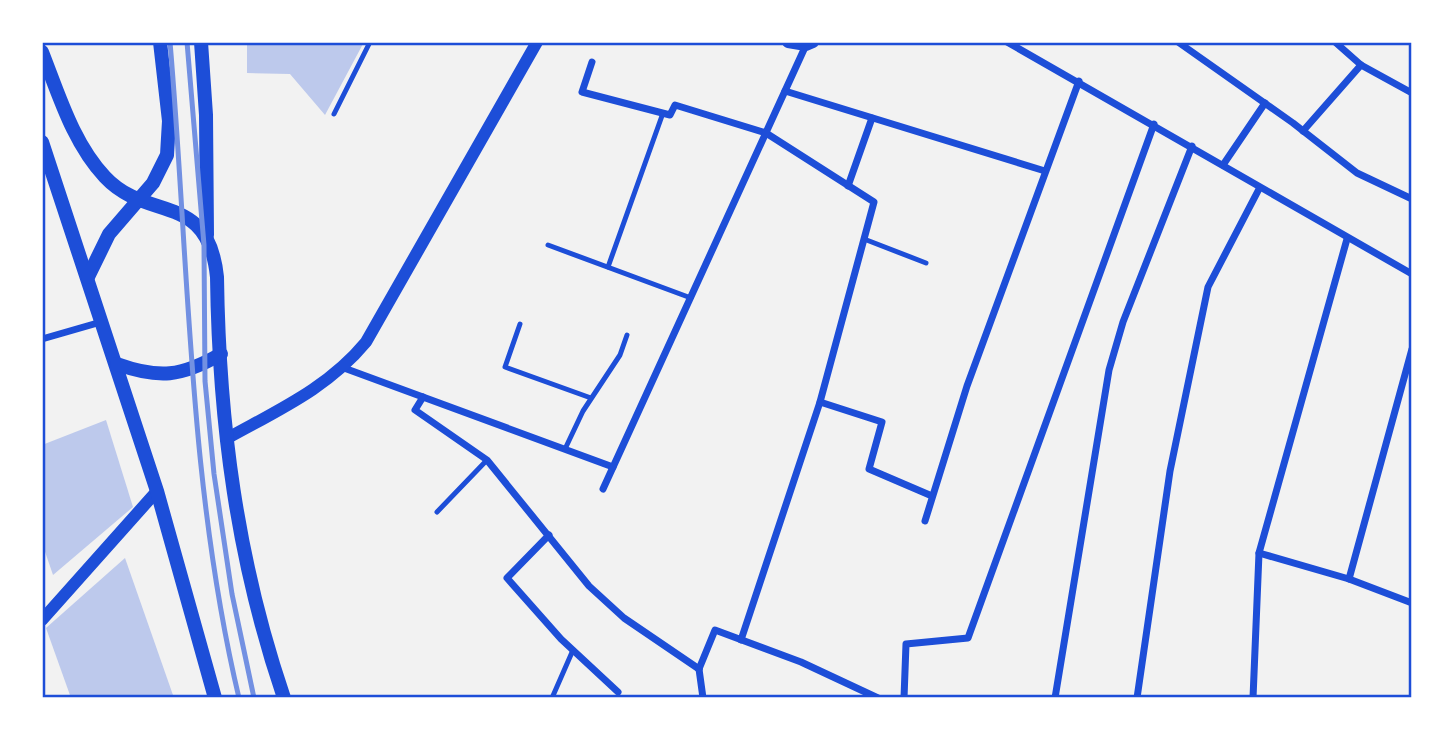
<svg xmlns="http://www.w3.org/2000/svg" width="1454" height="740" font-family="Rubik,sans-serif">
  <rect width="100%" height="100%" fill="#f2f2f2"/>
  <g fill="#bdc9ec">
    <polygon points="247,42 364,42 325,115 290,74 247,73"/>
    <polygon points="106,420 133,507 53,575 42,543 42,445"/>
    <polygon points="125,558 174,698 71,698 46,628"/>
  </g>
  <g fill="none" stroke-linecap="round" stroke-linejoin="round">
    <g stroke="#1d4ed8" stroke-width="5">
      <polyline points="334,114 370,42"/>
      <polyline points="864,239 926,263"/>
      <polyline points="548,245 691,298"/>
      <polyline points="608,267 663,113"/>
      <polyline points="520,324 505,367 591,398"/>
      <polyline points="565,449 583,411 620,355 627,335"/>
      <polyline points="437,512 487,460"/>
      <polyline points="552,698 573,650"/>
    </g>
    <g stroke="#1d4ed8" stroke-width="7">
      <polyline points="1007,42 1412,274"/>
      <polyline points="1178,42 1293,123 1357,173 1412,199"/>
      <polyline points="1335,42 1361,65 1412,93"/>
      <polyline points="592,62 582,92 670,115 675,105 766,133 874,202 820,402 741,640"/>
      <polyline points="785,91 1045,171"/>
      <polyline points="1303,131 1361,65"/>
      <polyline points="1223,165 1265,103"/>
      <polyline points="848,186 872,118"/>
      <polyline points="42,339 101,322"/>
      <polyline points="344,368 613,467"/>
      <polyline points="423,397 415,410 487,460 589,586 624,618 699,669"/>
      <polyline points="820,402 882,422 869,469 932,496"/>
      <polyline points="603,489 806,45"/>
      <polyline points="925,521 967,386 1079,81"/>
      <polyline points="549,535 507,578 561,639 618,692"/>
      <polyline points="1259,553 1349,579 1412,603"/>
      <polyline points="1349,579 1412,349"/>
      <polyline points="699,669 715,630 801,662 878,698"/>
      <polyline points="699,669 703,698"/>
      <polyline points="904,698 906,644 968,638 1154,124"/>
      <polyline points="1055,698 1109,370 1123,322 1192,146"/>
      <polyline points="1137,698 1170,471 1208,287 1259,189"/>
      <polyline points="1253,698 1259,553 1347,239"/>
    </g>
    <g stroke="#1d4ed8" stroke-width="12">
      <polyline points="788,42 806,45 813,42"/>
      <path d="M226 439C278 410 328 388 366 342L537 42"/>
      <polyline points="42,620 157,491"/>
    </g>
    <g stroke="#1d4ed8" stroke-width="14">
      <polyline points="201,42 206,115 207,235"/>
      <path d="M42 52C59 95 73 143 105 177 148 223 208 190 217 277 219 423 237 560 284 698"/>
      <polyline points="42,142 157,491 215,698"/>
      <polyline points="88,277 109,234 153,183 167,155 169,121 160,42"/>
      <path d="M117 364C159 379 181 377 221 354"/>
    </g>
    <g stroke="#7290e2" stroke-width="5">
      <path d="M170 42C189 262 188 483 239 698"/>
      <polyline points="187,42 204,245 205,381 214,474 232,594 254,698"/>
    </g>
  </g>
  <rect width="1454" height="740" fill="none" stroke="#ffffff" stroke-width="88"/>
  <rect x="44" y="44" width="1366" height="652" fill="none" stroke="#1d4ed8" stroke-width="2.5"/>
</svg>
